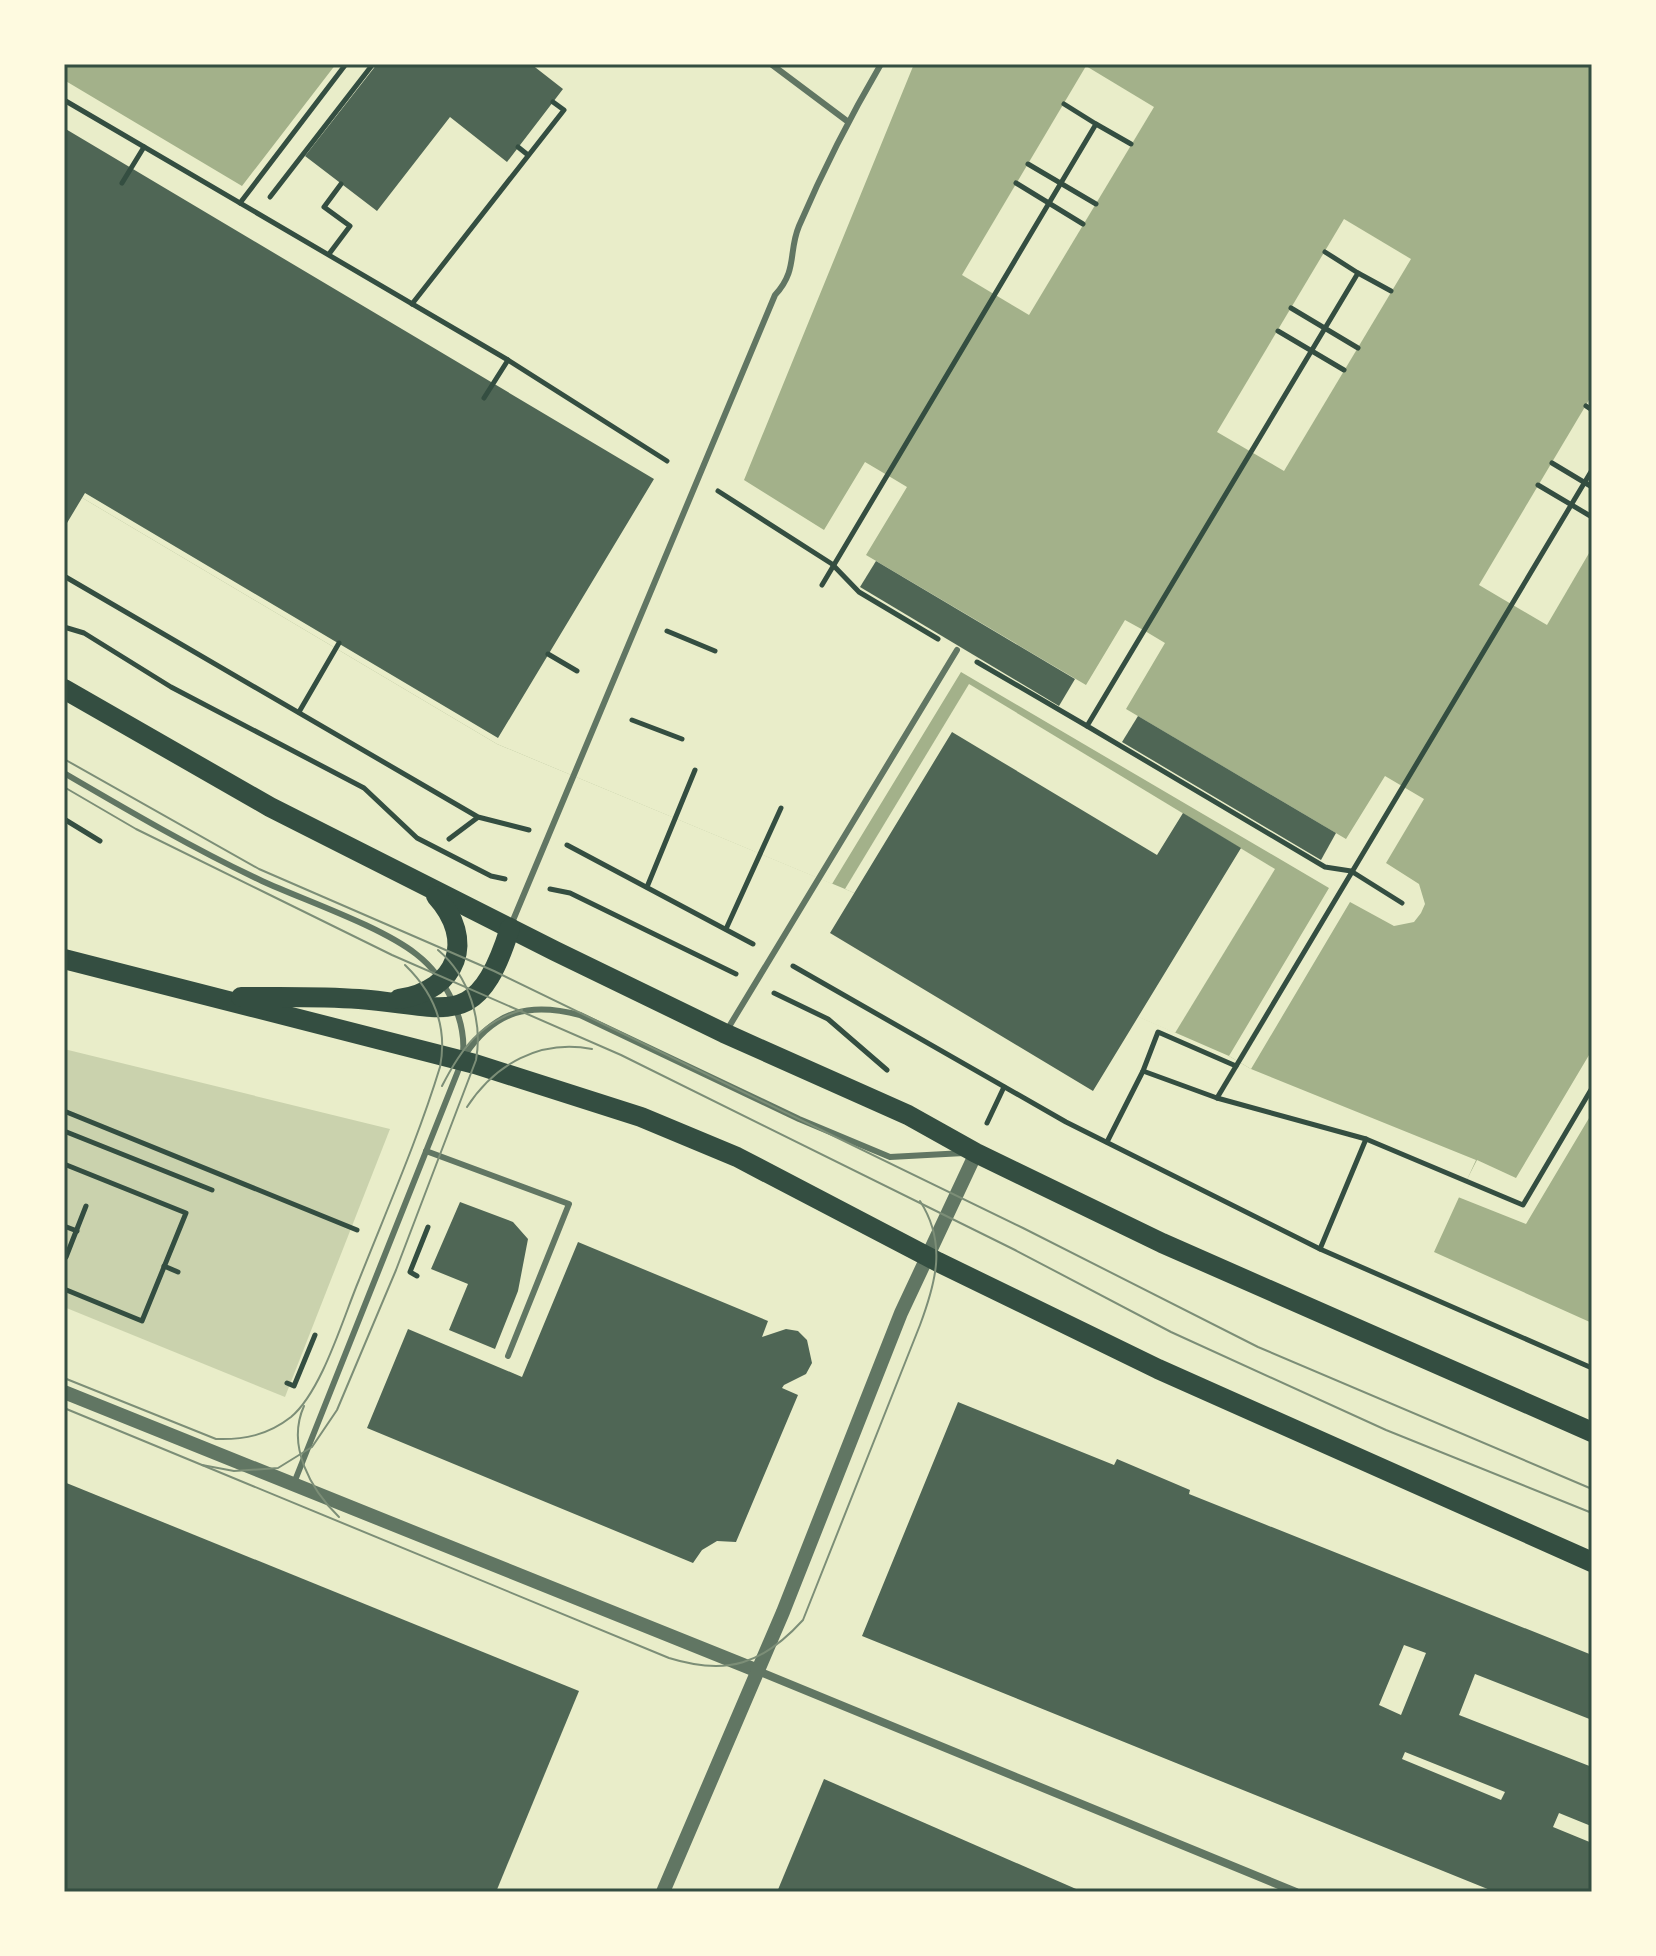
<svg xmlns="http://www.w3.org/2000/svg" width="1656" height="1956" font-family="'Nunito Sans',sans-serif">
  <rect width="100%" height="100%" fill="#e9edc9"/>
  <polygon fill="#cad2ad" points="64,1049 390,1129 285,1397 64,1307"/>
  <polygon fill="#a3b18a" points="64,64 1592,64 1592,1323 1434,1252 1476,1160 1251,1069 1229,1056 845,889 497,744 64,487"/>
  <g fill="#e9edc9">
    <polygon points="336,64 914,64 744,480 824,530 865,462 887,475 907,487 866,555 1086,685 1125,620 1145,631 1165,643 1126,709 1346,839 1385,776 1424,799 1386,863 1419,884 1425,904 1421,913 1414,922 1394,926 1350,902 1251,1069 1229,1056 1329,888 961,672 832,884 497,744 64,487 64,80 242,186"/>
    <polygon points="1086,66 1154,107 1029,315 962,275"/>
    <polygon points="1344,219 1411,259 1284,471 1217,432"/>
    <polygon points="1592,395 1592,548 1547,625 1479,585"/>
    <polygon points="969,684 1275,869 1175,1033 845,889"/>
    <polygon points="1592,1050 1592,1113 1526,1224 1458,1197 1477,1160 1516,1178"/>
  </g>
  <g fill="#4f6655" fill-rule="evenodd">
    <polygon points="377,64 531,64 563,89 507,162 450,117 377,211 305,156"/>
    <polygon points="64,128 654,479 498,738 85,493 64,528"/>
    <polygon points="876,561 1075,679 1059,706 860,587"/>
    <polygon points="1138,716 1336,833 1321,860 1122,742"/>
    <polygon points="952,732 1157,855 1183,813 1241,848 1093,1091 830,933"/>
    <polygon points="460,1202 513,1222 528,1239 518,1291 495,1349 449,1330 468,1284 431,1269"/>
    <polygon points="578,1242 768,1321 762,1337 786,1329 798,1331 807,1340 812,1363 806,1374 784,1385 782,1388 798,1395 736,1542 717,1541 702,1550 693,1563 367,1428 408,1329 522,1377"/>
    <path d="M958 1402 1114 1465 1117 1459 1190 1490 1189 1494 1592 1655V1720L1475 1674 1459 1715 1592 1767 1591 1826 1559 1813 1553 1827 1592 1843V1892H1495L862 1636ZM1404 1645 1426 1653 1401 1715 1379 1705ZM1405 1752 1505 1792 1501 1800 1402 1759Z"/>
    <polygon points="64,1482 579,1691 496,1892 64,1892"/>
    <polygon points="824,1779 1083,1892 777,1892"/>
  </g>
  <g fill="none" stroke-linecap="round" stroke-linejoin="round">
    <g stroke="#344e41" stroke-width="5">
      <polyline points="64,100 508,360 667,461"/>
      <polyline points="1096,124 1131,144"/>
      <polyline points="518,147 528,155"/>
      <polyline points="1028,164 1096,204"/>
      <polyline points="122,183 144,147"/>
      <polyline points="1016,183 1083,224"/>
      <polyline points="270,197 373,64"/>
      <polyline points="240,203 346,64"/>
      <polyline points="1325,252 1358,273 1087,726 1325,867 1351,871 1402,903"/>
      <polyline points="329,254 350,226 324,207 341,184"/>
      <polyline points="1358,273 1391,291"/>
      <polyline points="412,304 564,110 553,102"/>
      <polyline points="1291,308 1358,348"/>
      <polyline points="1278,331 1344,370"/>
      <polyline points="484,398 508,360"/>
      <polyline points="1586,406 1592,410"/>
      <polyline points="1552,463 1592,487"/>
      <polyline points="1538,485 1592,517"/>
      <polyline points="718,491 832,564 859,592 938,639"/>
      <polyline points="64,576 478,817 529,830"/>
      <polyline points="822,585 1096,124 1064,104"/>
      <polyline points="64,627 84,633 171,687 364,788 417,838 491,876 505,879"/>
      <polyline points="667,631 715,651"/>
      <polyline points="548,654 577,671"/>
      <polyline points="977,662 1087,726"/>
      <polyline points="299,712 339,643"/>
      <polyline points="632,720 682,739"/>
      <polyline points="64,819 100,841"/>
      <polyline points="449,839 477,818"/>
      <polyline points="567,845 753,944"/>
      <polyline points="647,887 695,770"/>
      <polyline points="550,889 570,893 736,974"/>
      <polyline points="726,929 781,808"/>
      <polyline points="793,966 1066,1122 1320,1249 1592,1368"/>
      <polyline points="774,993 828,1019 887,1070"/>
      <polyline points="1143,1071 1217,1098 1366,1139"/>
      <polyline points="1217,1098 1592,470"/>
      <polyline points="64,1111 357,1230"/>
      <polyline points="987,1123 1004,1087"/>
      <polyline points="64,1131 212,1190"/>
      <polyline points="1107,1142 1143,1071 1158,1032 1236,1066"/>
      <polyline points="64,1164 186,1213 142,1321 64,1289"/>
      <polyline points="64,1226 77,1231"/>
      <polyline points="1320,1249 1366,1139 1523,1205 1592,1088"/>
      <polyline points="66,1257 86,1206"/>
      <polyline points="164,1266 178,1272"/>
      <polyline points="417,1276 410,1272 428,1227"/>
      <polyline points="287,1383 294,1386 315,1335"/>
    </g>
    <g stroke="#617663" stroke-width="6">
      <polyline points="771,64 847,121"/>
      <path d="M64 773C129 811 194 849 262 881 306 901 380 926 416 954 446 977 469 1023 462 1061L294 1483"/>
      <path d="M511 925 775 295C798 270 788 252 799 226 823 170 850 117 881 64"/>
      <polyline points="727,1030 957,650"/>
      <path d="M465 1055C495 1010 530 1002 580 1015L799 1119 890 1157 964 1153"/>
      <polyline points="426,1151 569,1204 508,1356"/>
    </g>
    <polyline stroke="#617663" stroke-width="8" points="758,1671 1296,1892"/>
    <g stroke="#617663" stroke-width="14">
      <polyline points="64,1392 758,1671"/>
      <polyline points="663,1892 783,1612 901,1313 976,1153"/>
    </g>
    <g stroke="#344e41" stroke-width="20">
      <polyline points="64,689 270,807 555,951 724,1033 908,1115 976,1153 1162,1243 1592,1432"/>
      <polyline points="64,959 475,1064 641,1117 737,1157 938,1262 1158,1369 1592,1562"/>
      <path d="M241 997C280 997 320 996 359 999 448 1006 477 1033 510 928"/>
      <path d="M399 999C458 990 476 940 436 896"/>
    </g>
    <g stroke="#7c8e77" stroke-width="2">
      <polyline points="64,759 259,869 494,971 1023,1228 1258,1347 1592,1489"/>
      <polyline points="64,787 136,829 266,893 392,955 621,1055 1015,1250 1171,1332 1386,1430 1592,1513"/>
      <path d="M442 1086C461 1049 480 1022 522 1010"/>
      <path d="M467 1107C495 1064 540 1039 592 1049"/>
      <path d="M64 1378 216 1439C244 1440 268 1435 291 1417 322 1391 343 1318 359 1280 387 1209 418 1139 440 1067 448 1026 434 993 405 965"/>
      <path d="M304 1406C286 1446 311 1490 339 1517"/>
      <path d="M64 1408 202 1465 234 1471 278 1468 312 1447 337 1410 396 1270 476 1060C483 1021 469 976 438 950"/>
      <path d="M202 1465 669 1658C727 1676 763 1664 803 1620L920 1325C936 1282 947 1243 920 1201"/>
    </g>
  </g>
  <rect width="1656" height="1956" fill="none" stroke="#fefae0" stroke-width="132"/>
  <rect x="66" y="66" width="1524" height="1824" fill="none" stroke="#344e41" stroke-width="3"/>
</svg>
